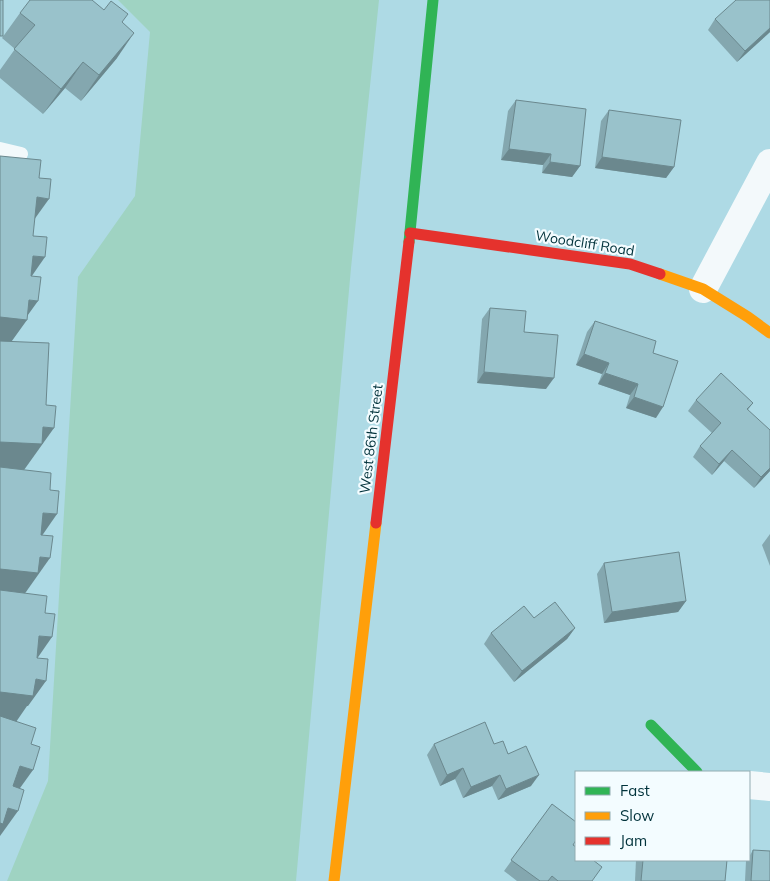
<svg xmlns="http://www.w3.org/2000/svg" width="770" height="881" font-family="Mulish,sans-serif">
  <rect width="100%" height="100%" fill="#aedae5"/>
  <polygon fill="#9fd3c2" points="118,0 379,0 351,268 296,881 7,881 48,781 78,277 135,196 150,32"/>
  <g fill="none" stroke-linecap="round" stroke-linejoin="round">
    <polyline stroke="#f3f9fb" stroke-width="14" points="0,149 21,154"/>
    <g stroke="#f3f9fb" stroke-width="28">
      <polyline points="703,289 770,163"/>
      <polyline points="749,785 770,787"/>
    </g>
    <g stroke="#30b455" stroke-width="11">
      <polyline points="409,242 433,0"/>
      <polyline points="651,725 697,772"/>
    </g>
    <g stroke="#ff9f0a" stroke-width="11">
      <polyline points="660,274 703,289 748,317 770,333"/>
      <polyline points="334,881 376,523"/>
    </g>
    <g stroke="#e5322d" stroke-width="11">
      <polyline points="410,233 630,264 660,274"/>
      <polyline points="376,523 409,242"/>
    </g>
  </g>
  <g fill="#84a7af">
    <polygon points="770,0 770,32 737,62 708,30 715,19"/>
    <polygon points="104,10 122,23 117,58 81,101 65,88 43,114 0,78 0,70 15,49 2,38 20,13"/>
    <polygon points="516,100 580,166 572,177 542,173 543,165 501,160 508,111"/>
    <polygon points="609,110 674,167 666,178 595,168 601,121"/>
    <polygon points="490,308 524,332 546,389 477,383 482,319"/>
    <polygon points="595,321 653,353 656,418 626,408 630,395 598,384 602,374 576,365 587,332"/>
    <polygon points="696,400 753,403 748,410 770,471 754,488 724,461 712,475 693,457 700,446 712,433 688,411"/>
    <polygon points="770,534 770,566 762,545"/>
    <polygon points="604,563 686,601 678,612 604,623 597,574"/>
    <polygon points="534,618 575,628 567,639 514,682 484,644 491,633"/>
    <polygon points="434,744 494,744 508,754 531,786 498,800 492,786 463,798 455,779 440,786 427,755"/>
    <polygon points="552,804 573,845 592,881 517,881 504,871"/>
    <polygon points="753,850 770,881 745,881 746,861 747,860 749,860 749,857"/>
    <polygon points="636,860 727,860 725,881 635,881"/>
  </g>
  <g fill="#6b888e">
    <polygon points="770,28 770,32 737,62 745,51"/>
    <polygon points="134,33 117,58 81,101 99,75"/>
    <polygon points="83,62 65,88 43,114 61,89"/>
    <polygon points="509,149 551,154 543,165 501,160"/>
    <polygon points="602,157 674,167 666,178 595,168"/>
    <polygon points="550,162 580,166 572,177 542,173"/>
    <polygon points="37,197 49,199 31,224"/>
    <polygon points="33,256 45,257 27,283"/>
    <polygon points="29,300 38,301 25,319 27,320 9,345 0,344 0,317"/>
    <polygon points="584,354 609,363 602,374 576,365"/>
    <polygon points="484,372 554,378 546,389 477,383"/>
    <polygon points="605,373 638,384 630,395 598,384"/>
    <polygon points="634,397 663,407 656,418 626,408"/>
    <polygon points="43,427 54,428 24,470 0,469 0,442"/>
    <polygon points="732,450 724,461 712,475 719,464"/>
    <polygon points="770,468 770,471 754,488 761,477"/>
    <polygon points="43,513 57,514 39,540"/>
    <polygon points="40,557 50,558 21,599 0,596 0,569"/>
    <polygon points="686,601 678,612 604,623 612,612"/>
    <polygon points="575,628 567,639 514,682 522,671"/>
    <polygon points="39,636 52,637 34,663"/>
    <polygon points="36,679 46,681 28,706 27,706 16,722 0,720 0,692"/>
    <polygon points="20,766 33,770 15,795 2,791"/>
    <polygon points="463,768 455,779 440,786 447,775"/>
    <polygon points="500,775 492,786 463,798 471,787"/>
    <polygon points="539,775 531,786 498,800 506,789"/>
    <polygon points="8,808 18,811 0,836 0,819"/>
  </g>
  <g fill="#99c2cb" stroke="#6b888e">
    <rect x="0" y="0" width="3" height="36"/>
    <polygon points="30,0 92,0 104,10 111,1 128,14 122,22 134,33 99,75 83,62 61,89 14,49 35,25 20,13"/>
    <polygon points="736,0 770,0 770,28 745,51 715,19"/>
    <polygon points="516,100 586,109 580,166 550,162 551,154 509,149"/>
    <polygon points="609,110 681,120 674,167 602,157"/>
    <polygon points="0,156 41,160 39,178 51,179 49,199 37,197 33,236 47,237 45,257 33,256 31,276 41,277 38,301 29,300 27,320 0,317"/>
    <polygon points="490,308 526,311 524,332 558,335 554,378 484,372"/>
    <polygon points="595,321 656,341 653,353 678,361 663,407 634,397 638,384 605,373 609,363 584,354"/>
    <polygon points="0,341 49,343 46,405 56,406 54,428 43,427 42,444 0,442"/>
    <polygon points="721,373 753,403 747,409 770,430 770,468 761,477 732,450 719,464 700,446 721,423 696,400"/>
    <polygon points="0,467 51,473 50,490 59,491 57,514 43,513 41,535 53,536 50,558 40,557 38,573 0,569"/>
    <polygon points="679,552 686,601 612,612 604,563"/>
    <polygon points="0,590 47,596 45,613 55,614 52,637 39,636 37,658 48,659 46,681 36,679 33,696 0,692"/>
    <polygon points="555,602 575,628 522,671 491,633 524,606 534,618"/>
    <polygon points="0,716 36,728 31,744 40,747 33,770 20,766 13,786 24,790 18,811 8,808 3,824 0,823"/>
    <polygon points="485,722 494,744 503,741 508,754 526,746 539,775 506,789 500,775 471,787 463,768 447,775 434,744"/>
    <polygon points="552,804 576,822 576,840 573,845 576,847 576,860 593,860 602,867 592,881 558,881 552,876 548,881 540,881 511,860"/>
    <polygon points="753,850 770,851 770,881 751,881"/>
    <polygon points="643,860 727,860 725,881 641,881"/>
  </g>
  <g text-anchor="middle" dominant-baseline="central" stroke-width="4.5" stroke-linejoin="round" paint-order="stroke">
    <g font-size="14" fill="#00323b" stroke="#f3fcff">
      <text transform="translate(585 243) rotate(9)">Woodcliff Road</text>
      <text transform="translate(371 439) rotate(-83)">West 86th Street</text>
    </g>
  </g>
  <rect x="575" y="771" width="175" height="90" fill="#f3fcff" stroke="#92abb1"/>
  <rect x="585" y="787" width="25" height="8" fill="#30b455" stroke="#92abb1"/>
  <text x="620" y="796" font-size="15" fill="#00323b">Fast</text>
  <rect x="585" y="812" width="25" height="8" fill="#ff9f0a" stroke="#92abb1"/>
  <text x="620" y="821" font-size="15" fill="#00323b">Slow</text>
  <rect x="585" y="837" width="25" height="8" fill="#e5322d" stroke="#92abb1"/>
  <text x="620" y="846" font-size="15" fill="#00323b">Jam</text>
</svg>
